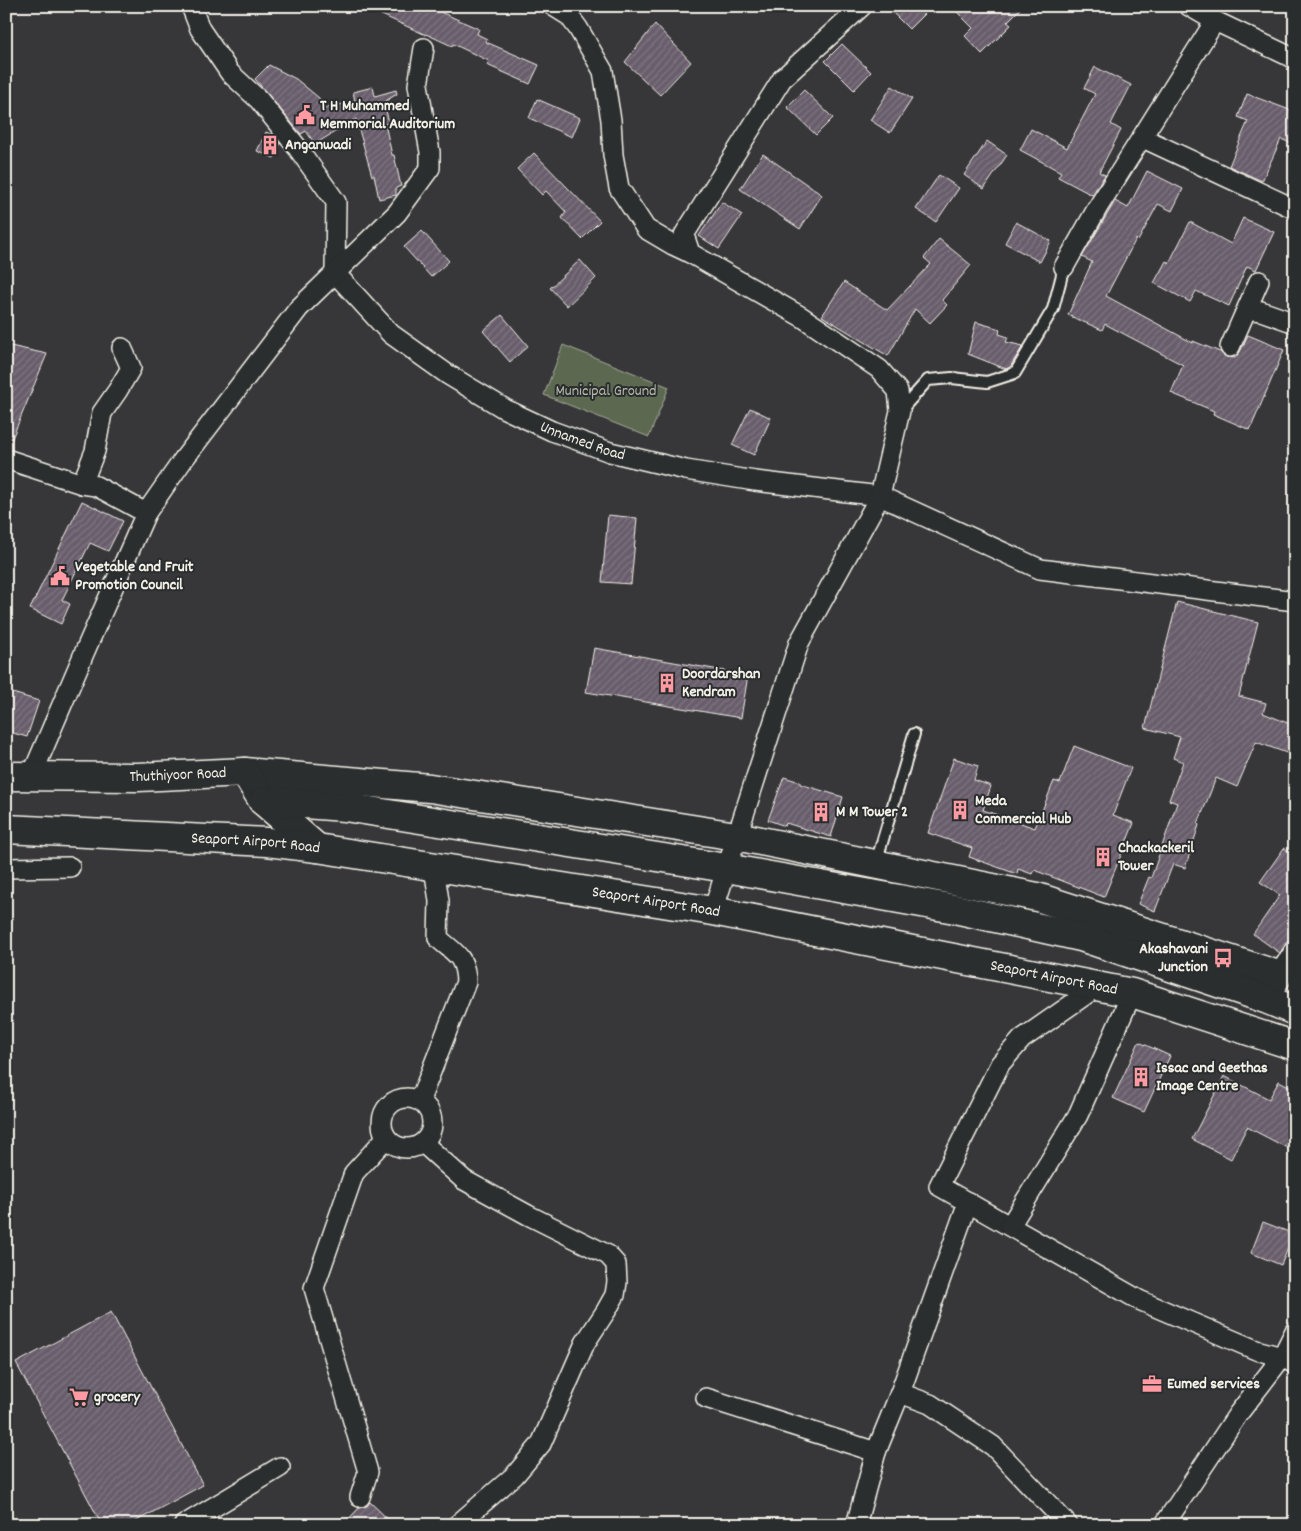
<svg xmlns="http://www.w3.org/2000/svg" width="1301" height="1531" font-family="Dekko,sans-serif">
  <defs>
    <pattern id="building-hatch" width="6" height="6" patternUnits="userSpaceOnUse" patternTransform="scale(1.25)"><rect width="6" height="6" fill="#695d6c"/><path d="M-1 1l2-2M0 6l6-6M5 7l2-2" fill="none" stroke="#7f7581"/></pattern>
  </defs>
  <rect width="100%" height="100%" fill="#37373a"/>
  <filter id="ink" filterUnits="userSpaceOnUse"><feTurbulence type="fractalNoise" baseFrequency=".02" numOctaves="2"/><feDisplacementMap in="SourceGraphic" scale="10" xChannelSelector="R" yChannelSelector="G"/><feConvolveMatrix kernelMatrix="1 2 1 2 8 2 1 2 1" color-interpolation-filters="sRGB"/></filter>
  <g filter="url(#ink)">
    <polygon fill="#5b684f" stroke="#a8ac9c" points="563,345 669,387 649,437 544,395"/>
    <g fill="url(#building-hatch)" stroke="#f4f1e8">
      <polygon points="362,6 427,6 479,29 477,34 487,39 486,42 539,65 530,84 487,65 489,61 453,44 452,46 426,34 426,35"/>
      <polygon points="886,6 932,6 909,29"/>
      <polygon points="951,6 1023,6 1007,22 1011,25 982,54 965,36 973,28"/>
      <polygon points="655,24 691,62 660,95 625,62"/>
      <polygon points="842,44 871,72 854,90 825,61"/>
      <polygon points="269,65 296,79 319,98 323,109 355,101 353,92 373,87 375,96 396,90 397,94 384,102 389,123 385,124 392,155 394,155 401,186 396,188 396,195 379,199 374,175 372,176 356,119 315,144 306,131 301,134 255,79"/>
      <polygon points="1095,67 1131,85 1111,124 1121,130 1099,172 1105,175 1092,195 1058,177 1061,172 1020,150 1031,129 1067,148 1095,94 1084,88"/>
      <polygon points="892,86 912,99 890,133 870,120"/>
      <polygon points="804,90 833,118 816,135 787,107"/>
      <polygon points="1247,94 1295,112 1295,145 1281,139 1262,181 1229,166 1248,121 1238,117"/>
      <polygon points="537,99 580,118 572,137 529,118"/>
      <polygon points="266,132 273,135 280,144 274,158 257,151"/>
      <polygon points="987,141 1007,155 984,189 964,175"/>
      <polygon points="534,153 600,221 582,239 562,218 566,212 546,191 542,195 517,169"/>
      <polygon points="763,154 822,195 800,229 740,189"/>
      <polygon points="1147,171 1183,189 1172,211 1158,204 1138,241 1136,239 1106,296 1193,343 1193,341 1220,352 1226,357 1235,358 1240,352 1248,335 1284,350 1250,430 1213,414 1214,411 1171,393 1183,365 1105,324 1102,330 1068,315 1092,262 1082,257 1115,201 1128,208"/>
      <polygon points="939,175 959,188 936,222 916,209"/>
      <polygon points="722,202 742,215 719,249 699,236"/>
      <polygon points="1243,218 1274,232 1256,270 1247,266 1229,306 1196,291 1190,302 1154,283 1166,261 1169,263 1190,222 1231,244"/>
      <polygon points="1016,222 1051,241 1040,262 1005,243"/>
      <polygon points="422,231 449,261 431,277 404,247"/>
      <polygon points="939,239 971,265 942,300 947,305 930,323 915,309 888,356 822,316 844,282 887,310 931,264 924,258"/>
      <polygon points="580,260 596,278 567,306 550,288"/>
      <polygon points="502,315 528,346 510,362 483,331"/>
      <polygon points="976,322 1000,329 999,334 1008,337 1006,342 1023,346 1010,367 1006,369 968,354"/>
      <polygon points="6,345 47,354 8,448 6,448"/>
      <polygon points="750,408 771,418 754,455 732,445"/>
      <polygon points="82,501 123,521 108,551 90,543 62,600 70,604 61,624 30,609"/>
      <polygon points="608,515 637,518 631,584 602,582"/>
      <polygon points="1177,602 1258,622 1239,696 1266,703 1263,713 1295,726 1295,756 1256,742 1237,787 1216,778 1198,824 1199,825 1185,868 1173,864 1155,911 1138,904 1149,877 1151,878 1177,803 1169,800 1183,762 1173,758 1180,737 1145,728"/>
      <polygon points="594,648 748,675 741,718 586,692"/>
      <polygon points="6,691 39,701 27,737 6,731"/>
      <polygon points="1074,746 1131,768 1113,815 1134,823 1104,897 1034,870 1032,874 1018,869 1017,874 969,857 972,848 928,833 954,758 978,766 974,780 991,786 983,810 1035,828 1054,781 1060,783"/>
      <polygon points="784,777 800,782 800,784 843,797 831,837 786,823 785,826 768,820"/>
      <polygon points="1284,848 1295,855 1295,939 1286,943 1280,953 1253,934 1280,895 1260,882"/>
      <polygon points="1139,1042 1170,1056 1144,1112 1113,1098"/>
      <polygon points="1224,1076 1269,1099 1279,1081 1295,1089 1295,1152 1247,1127 1231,1159 1192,1139"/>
      <polygon points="1263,1222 1294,1234 1281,1265 1251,1253"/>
      <polygon points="111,1312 203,1485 129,1525 102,1525 16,1363"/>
      <polygon points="370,1502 394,1525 343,1525 359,1508 367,1506"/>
    </g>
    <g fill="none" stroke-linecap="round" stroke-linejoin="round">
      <defs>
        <g id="lane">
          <polyline points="901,410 928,380 952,378 987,382 1015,373 1053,309 1064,267"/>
          <polyline points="876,863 914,734"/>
        </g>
        <g id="street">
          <path id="s1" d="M191 6 200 29 230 73 259 100 297 147 336 202 335 273 391 334 447 374 505 409 552 431 610 452 686 470 755 481 880 496 1040 569 1295 601"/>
          <polyline points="553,6 569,16 578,28 603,71 611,120 613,155 619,188 646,229 673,245 690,253"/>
          <polyline points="1189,6 1215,21 1295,59"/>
          <polyline points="1143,138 1295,209"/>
          <polyline points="1064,267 1098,207 1215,21"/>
          <polyline points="1247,309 1261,311 1295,323"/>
          <polyline points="1230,347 1259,281"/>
          <polyline points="122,348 131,368 118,390 102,413 95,451 82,484 96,486 146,513"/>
          <polyline points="6,459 82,484"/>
          <polyline points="32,775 85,651 146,513 183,460 299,308 397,213 430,168 430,152 418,85 424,48"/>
          <polyline points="6,868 70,867"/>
          <polyline points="713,911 799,643 880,496 900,411 898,391 879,369 802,317 690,253 684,235 782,79 862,6"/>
          <polyline points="1278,975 1295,950"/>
          <polyline points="1098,986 1022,1039 1000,1064 939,1186 1139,1300 1256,1350 1282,1357 1295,1331"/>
          <circle cx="407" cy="1123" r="25"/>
          <path d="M420 1100 466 982C465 955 455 954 438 938L439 901 434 867"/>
          <polyline points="423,1143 464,1180 528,1215 608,1255 616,1264 617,1282 615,1295 606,1311 585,1343 541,1444 515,1475 457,1525"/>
          <polyline points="1010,1226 1078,1115 1132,993"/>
          <polyline points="900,1393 930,1404 993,1446 1068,1525"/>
          <polyline points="706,1398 876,1452"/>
          <polyline points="360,1497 368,1472 314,1288 354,1173 386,1138"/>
          <polyline points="184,1525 280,1467"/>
          <polyline points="856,1525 876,1452 900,1393 968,1202"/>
          <polyline points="1164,1525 1238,1414 1282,1357 1295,1364"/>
        </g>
        <g id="secondary">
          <polyline points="245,772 430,788 736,836 1037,897 1278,975 1263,998"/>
          <path id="s2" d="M6 776 138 777 245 772 263 801 317 848"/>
        </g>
        <g id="primary">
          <polyline points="263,801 345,807 726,868 955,909 1081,937 1263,998 1295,1011"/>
          <path id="s3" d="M6 829 267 842 317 848 713 911 1132 993 1295 1046"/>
        </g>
      </defs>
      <use href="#lane" stroke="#f4f1e8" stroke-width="14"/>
      <use href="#street" stroke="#f4f1e8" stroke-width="22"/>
      <use href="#secondary" stroke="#f4f1e8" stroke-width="31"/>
      <use href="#primary" stroke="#f4f1e8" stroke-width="31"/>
      <use href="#lane" stroke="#2a2d2e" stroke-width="10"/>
      <use href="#street" stroke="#2a2d2e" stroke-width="19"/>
      <use href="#secondary" stroke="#2a2d2e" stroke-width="28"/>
      <use href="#primary" stroke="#2a2d2e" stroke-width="28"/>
    </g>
  </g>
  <defs>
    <symbol id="civic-bare" viewBox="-9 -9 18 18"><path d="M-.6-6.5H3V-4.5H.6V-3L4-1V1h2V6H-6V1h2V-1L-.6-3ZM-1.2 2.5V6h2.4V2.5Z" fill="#ff9aa2" stroke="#2a2d2e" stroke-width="2.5" paint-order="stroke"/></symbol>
    <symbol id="building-bare" viewBox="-9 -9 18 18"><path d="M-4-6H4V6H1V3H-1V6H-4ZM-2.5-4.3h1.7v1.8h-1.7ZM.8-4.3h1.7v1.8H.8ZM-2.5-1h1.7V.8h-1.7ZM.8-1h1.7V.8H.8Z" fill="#ff9aa2" stroke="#2a2d2e" stroke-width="2.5" paint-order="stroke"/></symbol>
    <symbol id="bus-bare" viewBox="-9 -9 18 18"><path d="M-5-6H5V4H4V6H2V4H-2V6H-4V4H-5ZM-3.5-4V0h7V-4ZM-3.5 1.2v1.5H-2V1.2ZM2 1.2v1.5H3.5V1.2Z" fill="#ff9aa2" stroke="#2a2d2e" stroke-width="2.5" paint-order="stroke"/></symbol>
    <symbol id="office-bare" viewBox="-9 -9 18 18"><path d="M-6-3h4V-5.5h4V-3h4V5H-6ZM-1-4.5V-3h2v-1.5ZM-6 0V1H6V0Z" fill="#ff9aa2" stroke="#2a2d2e" stroke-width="2.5" paint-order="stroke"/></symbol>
    <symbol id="supermarket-bare" viewBox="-9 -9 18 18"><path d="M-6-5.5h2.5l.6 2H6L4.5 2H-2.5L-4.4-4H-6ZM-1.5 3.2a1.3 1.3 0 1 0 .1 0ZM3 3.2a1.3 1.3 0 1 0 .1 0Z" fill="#ff9aa2" stroke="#2a2d2e" stroke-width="2.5" paint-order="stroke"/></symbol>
  </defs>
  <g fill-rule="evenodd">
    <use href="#civic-bare" x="291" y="101" width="28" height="28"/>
    <use href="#building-bare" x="256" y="131" width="28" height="28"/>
    <use href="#civic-bare" x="46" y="562" width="28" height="28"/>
    <use href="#building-bare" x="653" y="669" width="28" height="28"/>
    <use href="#building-bare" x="946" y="796" width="28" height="28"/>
    <use href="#building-bare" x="807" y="798" width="28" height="28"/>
    <use href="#building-bare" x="1089" y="843" width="28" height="28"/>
    <use href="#bus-bare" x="1209" y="944" width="28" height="28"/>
    <use href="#building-bare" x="1127" y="1063" width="28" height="28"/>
    <use href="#office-bare" x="1138" y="1370" width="28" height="28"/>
    <use href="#supermarket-bare" x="65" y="1383" width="28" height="28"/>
  </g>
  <g text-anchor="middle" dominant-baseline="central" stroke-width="4" stroke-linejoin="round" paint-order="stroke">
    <g font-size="16" font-weight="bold" fill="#f4f1e8" stroke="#2a2d2e" text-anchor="start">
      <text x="320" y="106">T H Muhammed<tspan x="320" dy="18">Memmorial Auditorium</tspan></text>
      <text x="285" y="145">Anganwadi</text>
      <text x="75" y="567">Vegetable and Fruit<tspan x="75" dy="18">Promotion Council</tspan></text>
      <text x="682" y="674">Doordarshan<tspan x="682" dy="18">Kendram</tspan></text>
      <text x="975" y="801">Meda<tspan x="975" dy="18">Commercial Hub</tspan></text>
      <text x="836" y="812">M M Tower 2</text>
      <text x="1118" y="848">Chackackeril<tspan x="1118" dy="18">Tower</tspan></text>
      <text x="1208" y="949" text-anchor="end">Akashavani<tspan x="1208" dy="18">Junction</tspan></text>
      <text x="1156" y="1068">Issac and Geethas<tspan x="1156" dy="18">Image Centre</tspan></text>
      <text x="1167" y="1384">Eumed services</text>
      <text x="94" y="1397">grocery</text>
    </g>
    <g font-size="16" fill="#b7baab" stroke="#2a2d2e">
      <text x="606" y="391">Municipal Ground</text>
    </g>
    <g font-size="16" fill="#f4f1e8" stroke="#2a2d2e">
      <text stroke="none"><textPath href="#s1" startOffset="620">Unnamed Road</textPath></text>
      <text stroke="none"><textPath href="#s2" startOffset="172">Thuthiyoor Road</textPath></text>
      <text stroke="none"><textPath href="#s3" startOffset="250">Seaport Airport Road</textPath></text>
      <text stroke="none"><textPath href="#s3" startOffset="655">Seaport Airport Road</textPath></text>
      <text stroke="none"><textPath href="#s3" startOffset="1060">Seaport Airport Road</textPath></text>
    </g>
  </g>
  <rect width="1301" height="1531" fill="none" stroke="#2a2d2e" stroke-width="25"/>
  <rect x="12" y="12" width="1276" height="1506" fill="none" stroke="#f4f1e8" stroke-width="2" filter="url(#ink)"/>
</svg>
